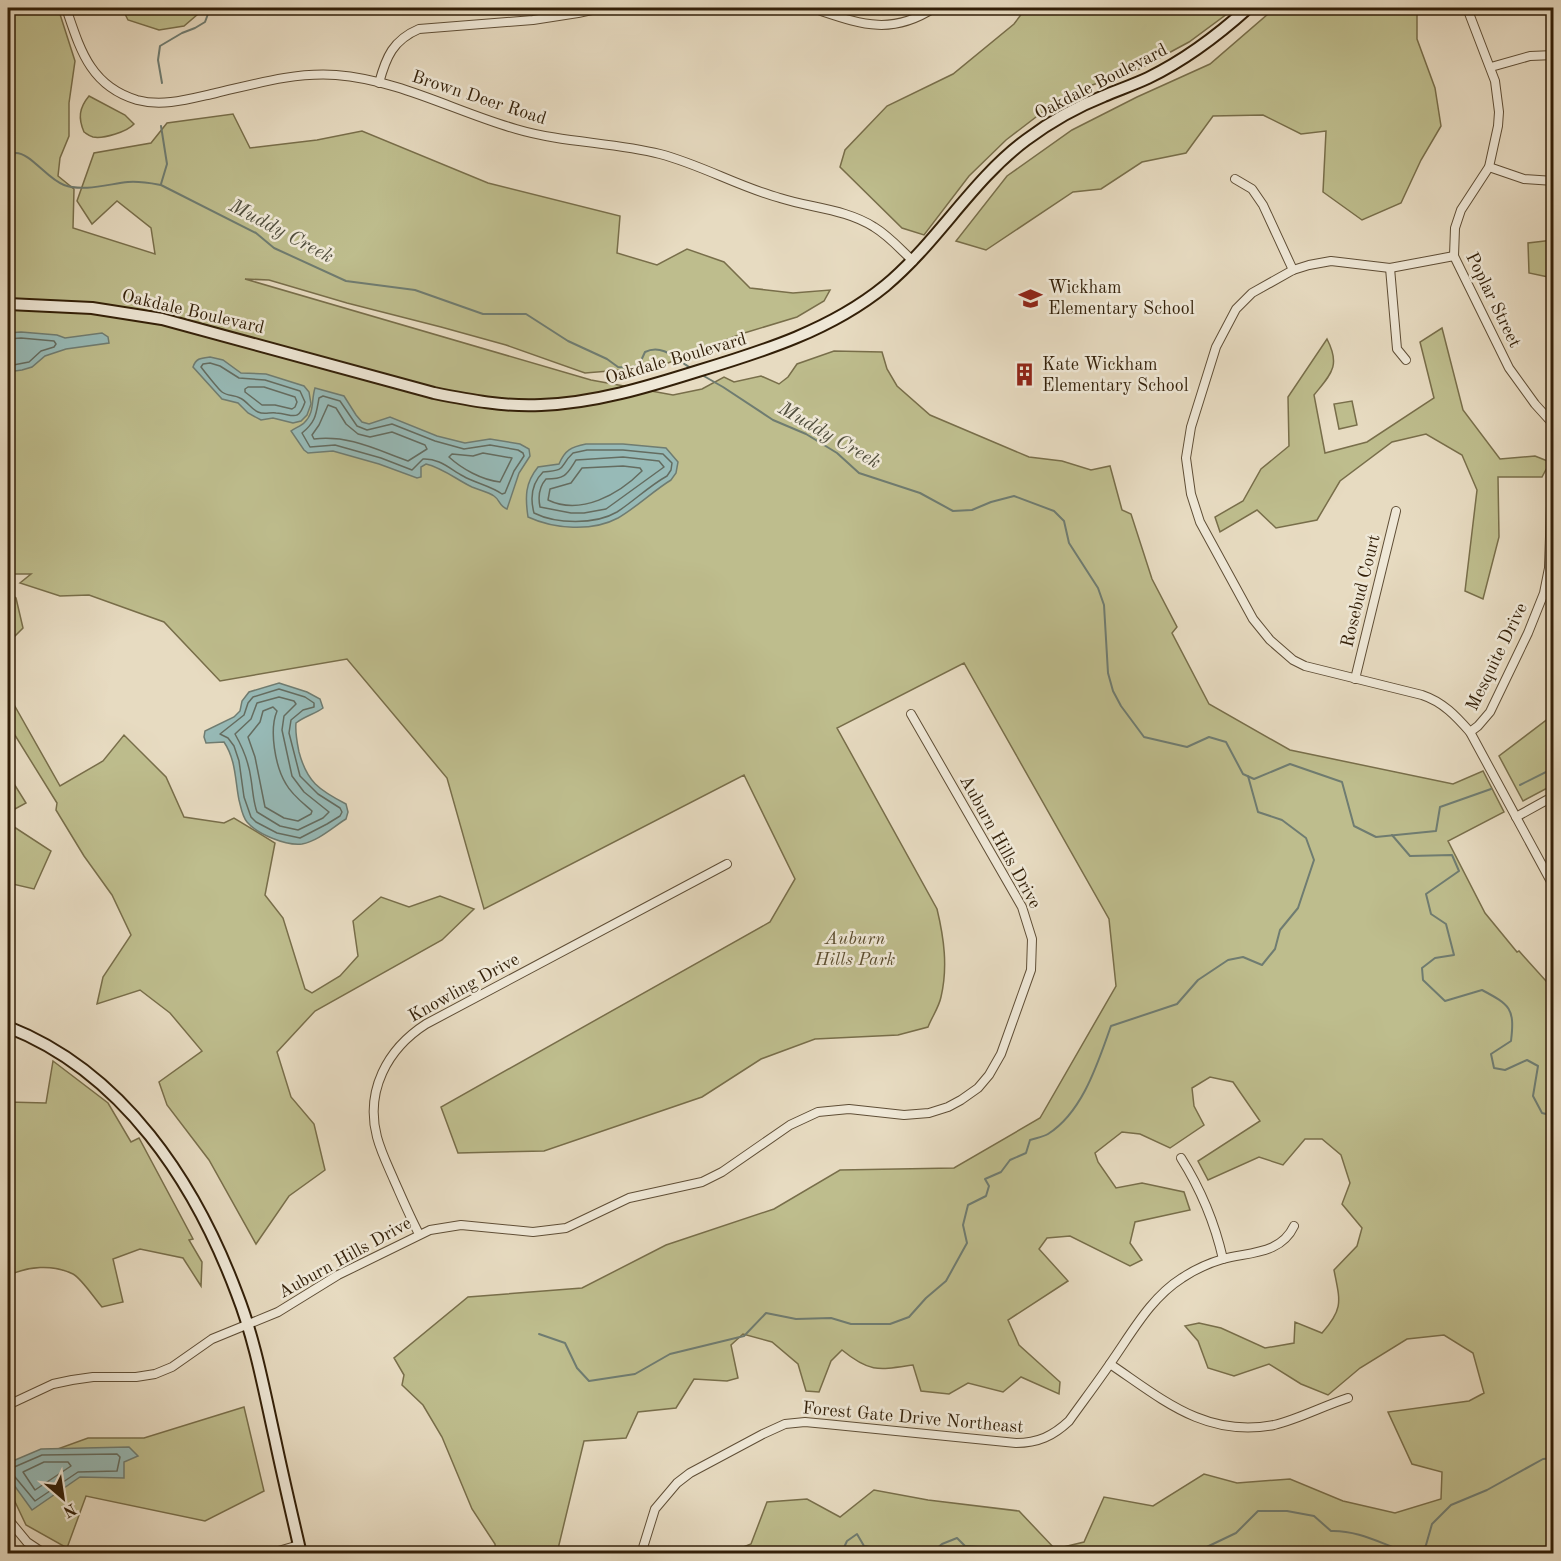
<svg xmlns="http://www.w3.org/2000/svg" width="1561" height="1561" font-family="'Old Standard TT',serif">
  <rect width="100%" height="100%" fill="#e7dbc1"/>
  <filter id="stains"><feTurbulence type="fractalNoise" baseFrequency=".00333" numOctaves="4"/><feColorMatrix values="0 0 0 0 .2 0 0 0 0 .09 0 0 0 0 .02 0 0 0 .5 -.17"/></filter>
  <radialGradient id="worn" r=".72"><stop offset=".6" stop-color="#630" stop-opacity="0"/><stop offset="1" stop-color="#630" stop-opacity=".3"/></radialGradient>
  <g fill="#bebd8d" stroke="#786e4a" stroke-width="1.5">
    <path d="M8 8H58L75 61 69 103V136L60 158 58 176 74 189 73 228 155 254 151 228 117 201 92 224 77 201 94 153 151 143 167 123 233 114 250 148 317 140 362 131 488 183 620 216 617 253 657 265 687 249 724 262 750 288 793 293 830 290 824 301 797 317 741 334 658 367 585 373 506 345 441 327 347 303 269 280 245 279 591 380 673 395 702 389 724 377 734 382 761 376 779 384 788 377 797 364 834 351 882 352 887 369 897 386 930 415 1029 457 1062 461 1091 470 1110 466 1122 510 1131 514 1152 579 1177 627 1172 633 1209 704 1290 750 1453 784 1483 771 1504 812 1448 841 1485 913 1517 952 1519 951 1546 981 1553 975V1553H728L751 1544 767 1502 807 1499 840 1517 874 1490 928 1500 1019 1511 1055 1549 1084 1542 1104 1497 1153 1506 1204 1474 1237 1483 1290 1479 1343 1501 1395 1513 1441 1499 1442 1472 1412 1464 1388 1412 1469 1401 1484 1393 1473 1353 1444 1335 1407 1339 1360 1368 1328 1395 1301 1384 1269 1364 1234 1376 1208 1368 1198 1341 1185 1326 1199 1323 1221 1328 1265 1348 1294 1343 1295 1322 1322 1333C1344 1308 1340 1301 1334 1270L1357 1246 1362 1228 1342 1204 1350 1183 1341 1155 1322 1139H1305L1283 1165 1259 1157 1208 1180 1198 1161 1260 1121 1233 1082 1210 1077 1192 1088 1194 1106 1204 1125 1170 1148 1140 1134 1122 1132 1095 1153 1098 1162 1116 1188 1142 1183 1184 1192 1190 1210 1135 1222 1130 1243 1142 1260 1130 1266 1070 1236 1047 1238 1039 1249 1068 1281 1008 1320 1019 1345 1060 1382 1059 1394 1021 1377 1003 1392 968 1383 949 1394 921 1391 913 1365C879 1370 870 1373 842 1350L831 1361 819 1392 806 1391 798 1364 772 1342 743 1334 731 1345 738 1378 727 1381 694 1379 676 1408 638 1412 626 1438 584 1441 557 1553H496L495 1544 472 1509 442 1437 423 1405 402 1385 404 1375 394 1358 468 1297 582 1288 666 1245 774 1209 840 1170 954 1168 1040 1118 1116 986 1109 919 964 663 837 728 937 909C944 938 948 967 941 997 939 1007 932 1017 928 1027L898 1035 815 1039 761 1059 702 1097 544 1151 458 1153 441 1107 770 922 795 879 744 775 484 909 447 778 347 659 220 681 164 622 89 595 60 596 20 583 31 574H8Z"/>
    <polygon points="122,8 205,8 184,26 159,30 128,20"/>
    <polygon points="1026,8 1235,8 1189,42 1139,69 1066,94 1006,140 969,176 924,235 902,228 840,167 845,150 887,106 953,74 1014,24"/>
    <polygon points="1275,8 1417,8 1417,39 1435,88 1441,126 1421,160 1401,203 1362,220 1323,192 1326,131 1301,134 1263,115 1213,116 1186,153 1142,162 1101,189 1073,192 986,250 956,241 1007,176 1072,130 1137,97 1210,64"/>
    <path d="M89 96 125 115 134 124C127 132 103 139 93 137 89 136 87 134 84 132 78 118 79 108 89 96Z"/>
    <polygon points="1553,240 1553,278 1529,273 1528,243"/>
    <path d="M1442 328 1463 410 1500 459 1535 456 1550 462 1542 477H1498L1499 537 1483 599 1465 591 1477 490 1462 455 1426 434 1392 442 1340 481 1317 520 1276 528 1257 510 1220 532 1215 517 1243 501 1261 469 1289 446 1288 397 1327 339C1341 366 1331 374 1314 395L1325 453 1367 442 1434 398 1420 342Z"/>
    <polygon points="1352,401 1357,425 1339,429 1334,404"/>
    <polygon points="8,592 16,598 23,628 8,643"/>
    <polygon points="8,694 60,786 103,761 124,735 166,777 184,817 224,823 234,818 275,843 265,895 283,918 305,989 312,993 340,976 358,956 353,921 381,897 409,907 440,896 474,909 442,940 315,1011 277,1052 291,1097 314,1124 325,1170 289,1196 256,1244 209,1160 167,1105 159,1082 202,1051 170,1013 140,990 97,1004 103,977 131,935 112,895 84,856 56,810 57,803 8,724"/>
    <polygon points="1553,715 1553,785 1523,801 1499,756"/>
    <polygon points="11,779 26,803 15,809 8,797 8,781"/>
    <polygon points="8,823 51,851 34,889 8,883"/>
    <path d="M53 1061 108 1103 131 1142 139 1138 193 1239 189 1240 202 1262 201 1286 183 1258 140 1249 113 1259 123 1302 102 1307C95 1299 81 1278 73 1274 53 1264 27 1266 8 1276V1102L46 1103Z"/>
    <polygon points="244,1407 264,1491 205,1521 86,1496 67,1548 26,1525 8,1487 8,1467 88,1438 144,1438"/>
  </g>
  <g fill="#97bab7" stroke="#6f7c71" stroke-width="1.5">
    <polygon points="21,332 57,335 65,338 102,333 108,337 109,343 66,349 45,356 32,367 22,370 8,372 8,333"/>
    <path d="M210 357 223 360 241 373 266 374 304 386 309 392 311 404 307 415 301 421 293 423 273 418 261 420 248 413 238 403 222 399 193 367C196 358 201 358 210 357Z"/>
    <path d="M315 388 344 396 356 415 362 422 369 424 390 417 437 436 465 443 490 439 520 444 529 449 530 456 519 473 507 509C499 506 500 500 494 496 489 492 479 490 472 487 457 480 443 468 426 464L421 467V477L417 478 379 464 333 451 308 453 304 450 291 431C295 428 301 426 304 423 315 413 311 400 315 388Z"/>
    <path d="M586 444H623L666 448 678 462 676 473 671 480C653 491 637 507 618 518 592 532 554 529 528 517 525 497 525 483 538 467L559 464C565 450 571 447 586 444Z"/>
    <path d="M279 683 307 692 320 699 323 708C315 714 305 716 296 723 295 733 297 742 299 752 307 782 319 790 346 804L348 812 346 819C333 827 318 841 302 844 286 846 257 834 247 822 242 816 241 807 239 800 235 780 236 760 224 742L206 743 204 737 205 731 234 717 240 711 242 701 249 692Z"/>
    <polygon points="129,1447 138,1456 124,1462 124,1478 80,1477 32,1510 11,1481 8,1463 41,1449"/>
  </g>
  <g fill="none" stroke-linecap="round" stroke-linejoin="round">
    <g stroke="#646c60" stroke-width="1.5">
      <polyline points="8,339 21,338 54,341 56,344 54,347 41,351 29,362 8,366"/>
      <path d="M210 363 220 366 239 378 265 380 300 391 305 402C298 423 293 414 276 413 270 412 264 415 258 412 251 409 247 401 240 398 234 395 227 396 222 392 219 390 204 371 201 367L203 364Z"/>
      <polygon points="248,387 264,387 295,397 297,402 295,407 292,409 275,405 262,405 245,392 245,389"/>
      <path d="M323 396 340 401 357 426 367 430 392 424 435 441 464 449 490 445 518 450 523 453 524 456 514 471 505 493 502 494C491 486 475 483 463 476 450 469 439 458 423 459L412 470 381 458 335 445 310 447 302 433C316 422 316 414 319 398Z"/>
      <path d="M328 405 336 408 346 424 358 434 370 437 392 432 425 445 427 449 408 461C375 449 349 435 314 439L312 435 319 425Z"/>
      <path d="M587 450H623L663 454 672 463 671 470 667 476C649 486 634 501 617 512 595 525 556 524 534 513 530 498 531 484 543 472 569 470 558 467 573 453Z"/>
      <path d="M483 453 512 458 500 482C482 480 462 469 449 457L452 454 473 456Z"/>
      <path d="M623 457 659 461 664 467 606 509 584 513H571L540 507C538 497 539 487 546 479 566 479 567 474 576 460Z"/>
      <path d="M623 466 640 468 642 471C619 494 581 516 548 500L550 489 571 483 582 468Z"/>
      <polygon points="279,689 305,697 314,703 314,707 303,710 291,720 289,733 300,776 318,794 340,808 342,812 340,816 327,824 300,838 277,833 256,822 251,817 244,797 239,761 234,746 228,738 220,734 244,715 248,703 253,697"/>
      <path d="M279 697 294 701 296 704 284 716 282 730 292 776 304 792 329 812 323 818 298 830 280 826 257 812C253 801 253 791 251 779 249 764 243 748 235 734L251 719 257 703Z"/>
      <path d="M273 707 277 711C269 730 275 766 286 784 292 795 303 803 312 811L311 814 298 821 284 818 265 807 255 757 248 737 260 722 263 711Z"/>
      <polygon points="117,1454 120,1457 117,1471 78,1472 35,1501 10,1471 12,1468 42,1455"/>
      <polygon points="44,1462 68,1462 71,1466 35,1490 23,1472"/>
    </g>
    <g stroke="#6f7c71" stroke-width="2">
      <polyline points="162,83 158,60 160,46 182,33 195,28 205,22 208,14 215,8"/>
      <polyline points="161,126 167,164 161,184"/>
      <path d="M8 168 15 153C30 152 47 179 64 185 83 192 109 184 128 182 140 181 150 183 161 185L256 233 274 248 346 281 415 290 483 314H526L568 341 607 359 618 367 630 368 639 365 645 352C663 343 677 360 692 369"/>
      <polyline points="702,375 723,387 773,420 806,434 837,453 859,473 920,493 953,511 972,510 991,502 1014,496 1054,511 1064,521 1069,543 1098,588 1104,605 1108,673 1113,691 1121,706 1144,737 1187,747 1209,737 1226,742 1243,774 1254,779 1290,764 1342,782 1354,826 1376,837 1436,831 1440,807 1491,789"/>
      <polyline points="1520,785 1554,768"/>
      <path d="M1392 835 1410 856 1452 855 1459 871 1426 894 1431 914 1446 924 1454 955 1435 958 1422 968 1423 980 1445 1001 1482 990C1510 1005 1515 1008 1511 1041L1491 1054 1494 1068 1505 1070 1527 1060 1538 1066 1533 1096 1542 1113 1554 1116"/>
      <path d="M539 1334 565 1343 577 1368 589 1381 635 1374 670 1354 744 1336 766 1313 796 1319 831 1318 851 1324H890L909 1317 926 1298 946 1281 967 1243 963 1225 968 1205 986 1196 989 1186 985 1179 1001 1172 1010 1160 1026 1153 1030 1140C1036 1138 1043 1137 1048 1134 1083 1112 1098 1062 1111 1026L1177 1004 1198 980 1228 960 1243 957 1262 965 1275 949 1280 930 1298 908 1314 860 1306 838 1282 820 1258 812 1248 776"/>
      <polyline points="841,1554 847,1541 857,1534 864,1546 877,1548 885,1554"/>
      <polyline points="930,1554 942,1544 957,1538 965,1546 981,1547 995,1554"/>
      <path d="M1192 1554 1236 1533 1258 1511H1287L1314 1516 1331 1531C1360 1530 1385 1546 1413 1554"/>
      <polyline points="1419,1554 1426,1545 1432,1524 1451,1505 1487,1490 1543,1459 1554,1458"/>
    </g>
    <defs>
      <g id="street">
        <path d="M66 8C80 49 90 86 137 100 163 107 189 99 216 93 255 84 295 72 336 75 400 80 456 112 516 129 563 143 613 142 660 154 702 165 739 187 780 198 811 208 846 209 874 227 889 236 900 249 913 261"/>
        <path d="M812 8C858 23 889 37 934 8"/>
        <polyline points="1467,8 1495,81 1499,112 1498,126 1489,167 1461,210 1455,228 1454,256 1509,368 1535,404 1554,425"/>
        <polyline points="1491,67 1530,56 1554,55"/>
        <path d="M379 83C386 57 393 40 419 29L533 20 578 13 601 8"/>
        <polyline points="1489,167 1524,179 1554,181"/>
        <polyline points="1235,179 1252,189 1263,205 1293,270"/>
        <path d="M1454 256 1390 268 1331 261 1309 265 1293 270 1252 293 1236 309 1216 347 1191 427 1186 458 1191 494 1200 522 1253 619 1270 640 1293 660 1305 666 1422 695C1443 702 1456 716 1470 732L1554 887"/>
        <polyline points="1390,268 1397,349 1406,360"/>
        <polyline points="1355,679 1396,511"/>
        <polyline points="1470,732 1478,726 1490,712 1528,633 1544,593 1549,568 1551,506 1554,484"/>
        <polyline points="1516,817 1554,796"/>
        <path d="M1181 1158C1200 1188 1215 1224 1223 1259"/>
        <path d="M419 1234C410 1217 402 1198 394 1180 388 1166 381 1152 377 1137 365 1091 387 1049 426 1024L727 864"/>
        <path d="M1110 1364C1162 1399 1205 1438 1274 1425 1299 1419 1323 1406 1348 1398"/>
        <polyline points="8,1405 53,1384 72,1380 93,1377 136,1377 155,1374 172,1367 212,1339 278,1312 338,1275 430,1230 461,1225 533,1232 566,1228 629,1198 702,1182 722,1172 790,1125 818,1112 849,1109 904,1115 929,1113 948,1107 961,1100 978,1088 989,1075 1001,1054 1031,970 1032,939 1022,907 911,714"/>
        <polyline points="8,1519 27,1542 45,1554"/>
        <polyline points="268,1554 299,1545"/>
        <path d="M641 1554 655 1509 677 1483 690 1473 763 1434 785 1424 805 1422 826 1424 1016 1443C1038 1443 1053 1436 1069 1421 1084 1400 1100 1379 1114 1358 1134 1329 1152 1297 1182 1278 1194 1270 1209 1263 1223 1259 1250 1252 1281 1254 1294 1226"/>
      </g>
      <g id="secondary">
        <path d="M8 304 92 308 162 319 434 393C469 400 505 407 541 405 595 403 647 387 698 371 764 351 831 330 885 286 938 242 971 181 1026 140 1050 122 1076 107 1104 96 1118 90 1133 85 1148 78 1185 60 1217 36 1248 8"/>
        <path d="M8 1027C123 1072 195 1182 237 1294 255 1340 264 1390 275 1439 283 1477 292 1515 301 1554"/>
      </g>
    </defs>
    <use href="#street" stroke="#5f4e36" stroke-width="10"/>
    <use href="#secondary" stroke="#321f08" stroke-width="14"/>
    <use href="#street" stroke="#efe8d7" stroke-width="8"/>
    <use href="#secondary" stroke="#efe8d7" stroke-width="10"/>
  </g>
  <defs>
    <symbol id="school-bare" viewBox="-9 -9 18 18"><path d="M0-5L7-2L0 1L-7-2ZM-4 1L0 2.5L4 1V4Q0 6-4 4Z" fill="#8f2418" stroke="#efe8d7" stroke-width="2.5" paint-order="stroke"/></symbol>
    <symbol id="building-bare" viewBox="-9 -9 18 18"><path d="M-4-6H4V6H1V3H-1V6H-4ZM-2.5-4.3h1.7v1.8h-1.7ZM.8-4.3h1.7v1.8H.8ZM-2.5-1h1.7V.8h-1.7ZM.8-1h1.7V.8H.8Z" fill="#8f2418" stroke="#efe8d7" stroke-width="2.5" paint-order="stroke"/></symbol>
  </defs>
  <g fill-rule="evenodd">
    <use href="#school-bare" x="1014" y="282" width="33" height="33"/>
    <use href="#building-bare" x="1008" y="358" width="33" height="33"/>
  </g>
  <g text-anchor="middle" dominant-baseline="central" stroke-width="5" stroke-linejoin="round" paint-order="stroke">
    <g font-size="18" fill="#321f08" stroke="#efe8d7">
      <text transform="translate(1101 82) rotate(-27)">Oakdale Boulevard</text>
      <text transform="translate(479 98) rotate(18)">Brown Deer Road</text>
      <text transform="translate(1493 300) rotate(64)">Poplar Street</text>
      <text transform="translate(193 312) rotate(13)">Oakdale Boulevard</text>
      <text transform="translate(676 359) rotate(-16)">Oakdale Boulevard</text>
      <text transform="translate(1361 591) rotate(-76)">Rosebud Court</text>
      <text transform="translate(1497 657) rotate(-64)">Mesquite Drive</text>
      <text transform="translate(1000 842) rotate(61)">Auburn Hills Drive</text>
      <text transform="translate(464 988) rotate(-29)">Knowling Drive</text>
      <text transform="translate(345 1258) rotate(-29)">Auburn Hills Drive</text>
      <text transform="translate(913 1418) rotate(5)">Forest Gate Drive Northeast</text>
    </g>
    <g font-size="18" fill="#321f08" stroke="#efe8d7" text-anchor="start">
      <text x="1048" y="288">Wickham<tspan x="1048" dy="21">Elementary School</tspan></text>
      <text x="1042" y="365">Kate Wickham<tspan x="1042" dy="21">Elementary School</tspan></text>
    </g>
    <g font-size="18" font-style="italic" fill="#5c4e30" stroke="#efe8d7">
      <text x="855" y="939">Auburn<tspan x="855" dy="21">Hills Park</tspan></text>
    </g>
    <g font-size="20" font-style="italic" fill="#504e3d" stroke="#efe8d7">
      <text transform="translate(281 232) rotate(28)">Muddy Creek</text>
      <text transform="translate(829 436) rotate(30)">Muddy Creek</text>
    </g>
  </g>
  <rect width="1561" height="1561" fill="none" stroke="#e7dbc1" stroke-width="30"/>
  <rect x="9" y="9" width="1543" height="1543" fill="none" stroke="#321f08" stroke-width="3"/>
  <rect x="15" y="15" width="1531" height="1531" fill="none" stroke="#321f08" stroke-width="1.5"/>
  <g transform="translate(63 1498) rotate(151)" stroke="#efe8d7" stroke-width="4.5" paint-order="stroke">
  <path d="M0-4.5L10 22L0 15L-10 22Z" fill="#321f08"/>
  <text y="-9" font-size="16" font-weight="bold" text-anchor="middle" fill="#321f08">N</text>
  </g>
  <rect width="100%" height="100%" filter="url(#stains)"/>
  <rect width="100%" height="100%" fill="url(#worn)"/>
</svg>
